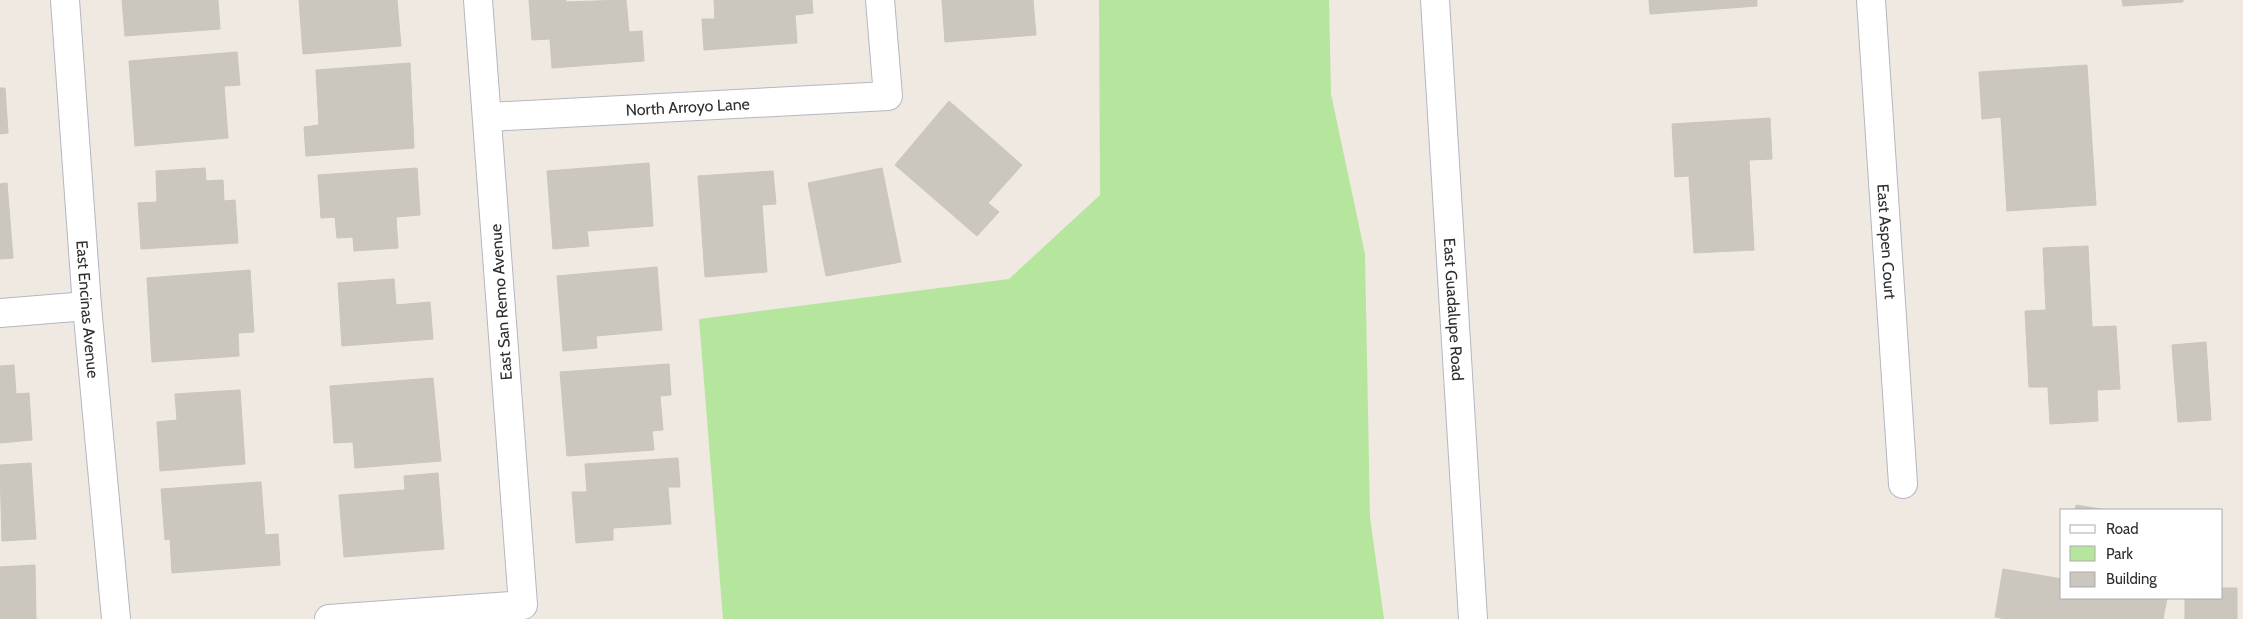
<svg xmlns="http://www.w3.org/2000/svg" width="2243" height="619" font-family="Cabin,sans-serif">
  <rect width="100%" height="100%" fill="#efe9e1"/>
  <polygon fill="#b6e59e" points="1099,0 1329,0 1331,94 1365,254 1370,517 1384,619 723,619 699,319 1009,279 1100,195"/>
  <g fill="#cbc7bf" stroke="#cbc5ba">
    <polygon points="122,0 218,0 220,29 125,36"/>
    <polygon points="299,0 397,0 401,46 303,54"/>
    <polygon points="529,0 566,0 566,2 626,0 629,32 642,31 644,61 552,68 550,39 532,40"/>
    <polygon points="714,0 812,0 813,13 795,15 797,43 704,50 702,19 715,19"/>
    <polygon points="942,0 1033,0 1036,35 945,42"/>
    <polygon points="1649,0 1757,0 1757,6 1650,14"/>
    <polygon points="2122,0 2183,0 2183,2 2123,6"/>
    <polygon points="237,52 240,85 224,86 228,138 135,146 129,61"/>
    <polygon points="410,63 414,148 306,156 304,127 319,125 316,70"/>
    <polygon points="2087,65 2096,205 2007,211 2001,117 1982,119 1979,72"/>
    <polygon points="0,88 5,88 8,133 0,134"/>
    <polygon points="949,101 1022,165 988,203 999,212 977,236 895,165"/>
    <polygon points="1770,118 1772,159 1749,160 1754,250 1694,253 1689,176 1675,177 1672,124"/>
    <polygon points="649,163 653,226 587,231 589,246 553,249 547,171"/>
    <polygon points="205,168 206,181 223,180 224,201 235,200 238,243 141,249 138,203 157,202 156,171"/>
    <polygon points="417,168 420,215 396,217 398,248 354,251 353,237 337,238 335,217 321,218 318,175"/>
    <polygon points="882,168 901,262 826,276 808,183"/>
    <polygon points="773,171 776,204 762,205 767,272 705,277 698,176"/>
    <polygon points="7,183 13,258 0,259 0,184"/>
    <polygon points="2088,246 2092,327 2116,326 2120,389 2097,390 2098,421 2050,424 2048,387 2029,387 2025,311 2046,310 2043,248"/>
    <polygon points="657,267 662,330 596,336 597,348 563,351 557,276"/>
    <polygon points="250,270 254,332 238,333 239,356 152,362 147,278"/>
    <polygon points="394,279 396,305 430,302 433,339 342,346 338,283"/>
    <polygon points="2206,342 2211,420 2178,422 2172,345"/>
    <polygon points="669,364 671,395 660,396 663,430 652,431 654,450 567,456 560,372"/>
    <polygon points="14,365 16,394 29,393 32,440 0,443 0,366"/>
    <polygon points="433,378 441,461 355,468 353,442 334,443 330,386"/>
    <polygon points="240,390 245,464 160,471 157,422 177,420 175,394"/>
    <polygon points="678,458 680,487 668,487 671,524 613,528 613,540 576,543 572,492 587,492 585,464"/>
    <polygon points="31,463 36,539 2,541 0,465"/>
    <polygon points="438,473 444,549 344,557 339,495 405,490 404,476"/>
    <polygon points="261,482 265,535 278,534 280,565 172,573 170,539 165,540 161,489"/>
    <polygon points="2076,505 2107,510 2075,510"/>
    <polygon points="35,565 36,619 0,619 0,567"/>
    <polygon points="2003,569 2062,579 2062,598 2167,598 2163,619 2006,619 1995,617"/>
    <polygon points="2222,588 2237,588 2237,619 2185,619 2185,598 2222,598"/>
  </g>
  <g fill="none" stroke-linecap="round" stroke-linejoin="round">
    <defs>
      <g id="minor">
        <path id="s1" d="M65 0 87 306 116 619"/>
        <path id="s2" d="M1871 0 1903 484"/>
        <path id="s3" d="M488 117 888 96 880 0"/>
        <polyline points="0,313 87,306"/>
        <polyline points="329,619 523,605 478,0"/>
      </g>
      <g id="secondary">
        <path id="s4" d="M1435 0 1473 619"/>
      </g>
    </defs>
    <use href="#minor" stroke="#b4b7c1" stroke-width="30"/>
    <use href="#secondary" stroke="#b4b7c1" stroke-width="30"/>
    <use href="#minor" stroke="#fff" stroke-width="28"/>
    <use href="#secondary" stroke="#fff" stroke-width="28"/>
  </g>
  <g text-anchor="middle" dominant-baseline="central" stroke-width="4" stroke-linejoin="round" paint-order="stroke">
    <g font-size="16" fill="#2e2e2e" stroke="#fff">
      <text stroke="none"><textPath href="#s3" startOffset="200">North Arroyo Lane</textPath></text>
      <text stroke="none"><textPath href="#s2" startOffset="242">East Aspen Court</textPath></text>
      <text transform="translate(501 302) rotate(-94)">East San Remo Avenue</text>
      <text stroke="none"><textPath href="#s1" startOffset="310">East Encinas Avenue</textPath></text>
      <text stroke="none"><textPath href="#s4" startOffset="310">East Guadalupe Road</textPath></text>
    </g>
  </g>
  <rect x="2060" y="509" width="162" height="90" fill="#ffffff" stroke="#ababab"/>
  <rect x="2070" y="525" width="25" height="8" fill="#ffffff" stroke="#ababab"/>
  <text x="2106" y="534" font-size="15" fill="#2e2e2e">Road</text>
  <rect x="2070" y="546" width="25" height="15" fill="#b6e59e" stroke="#ababab"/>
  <text x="2106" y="559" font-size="15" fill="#2e2e2e">Park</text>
  <rect x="2070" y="572" width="25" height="15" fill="#cbc7bf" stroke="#ababab"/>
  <text x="2106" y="584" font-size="15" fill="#2e2e2e">Building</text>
</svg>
